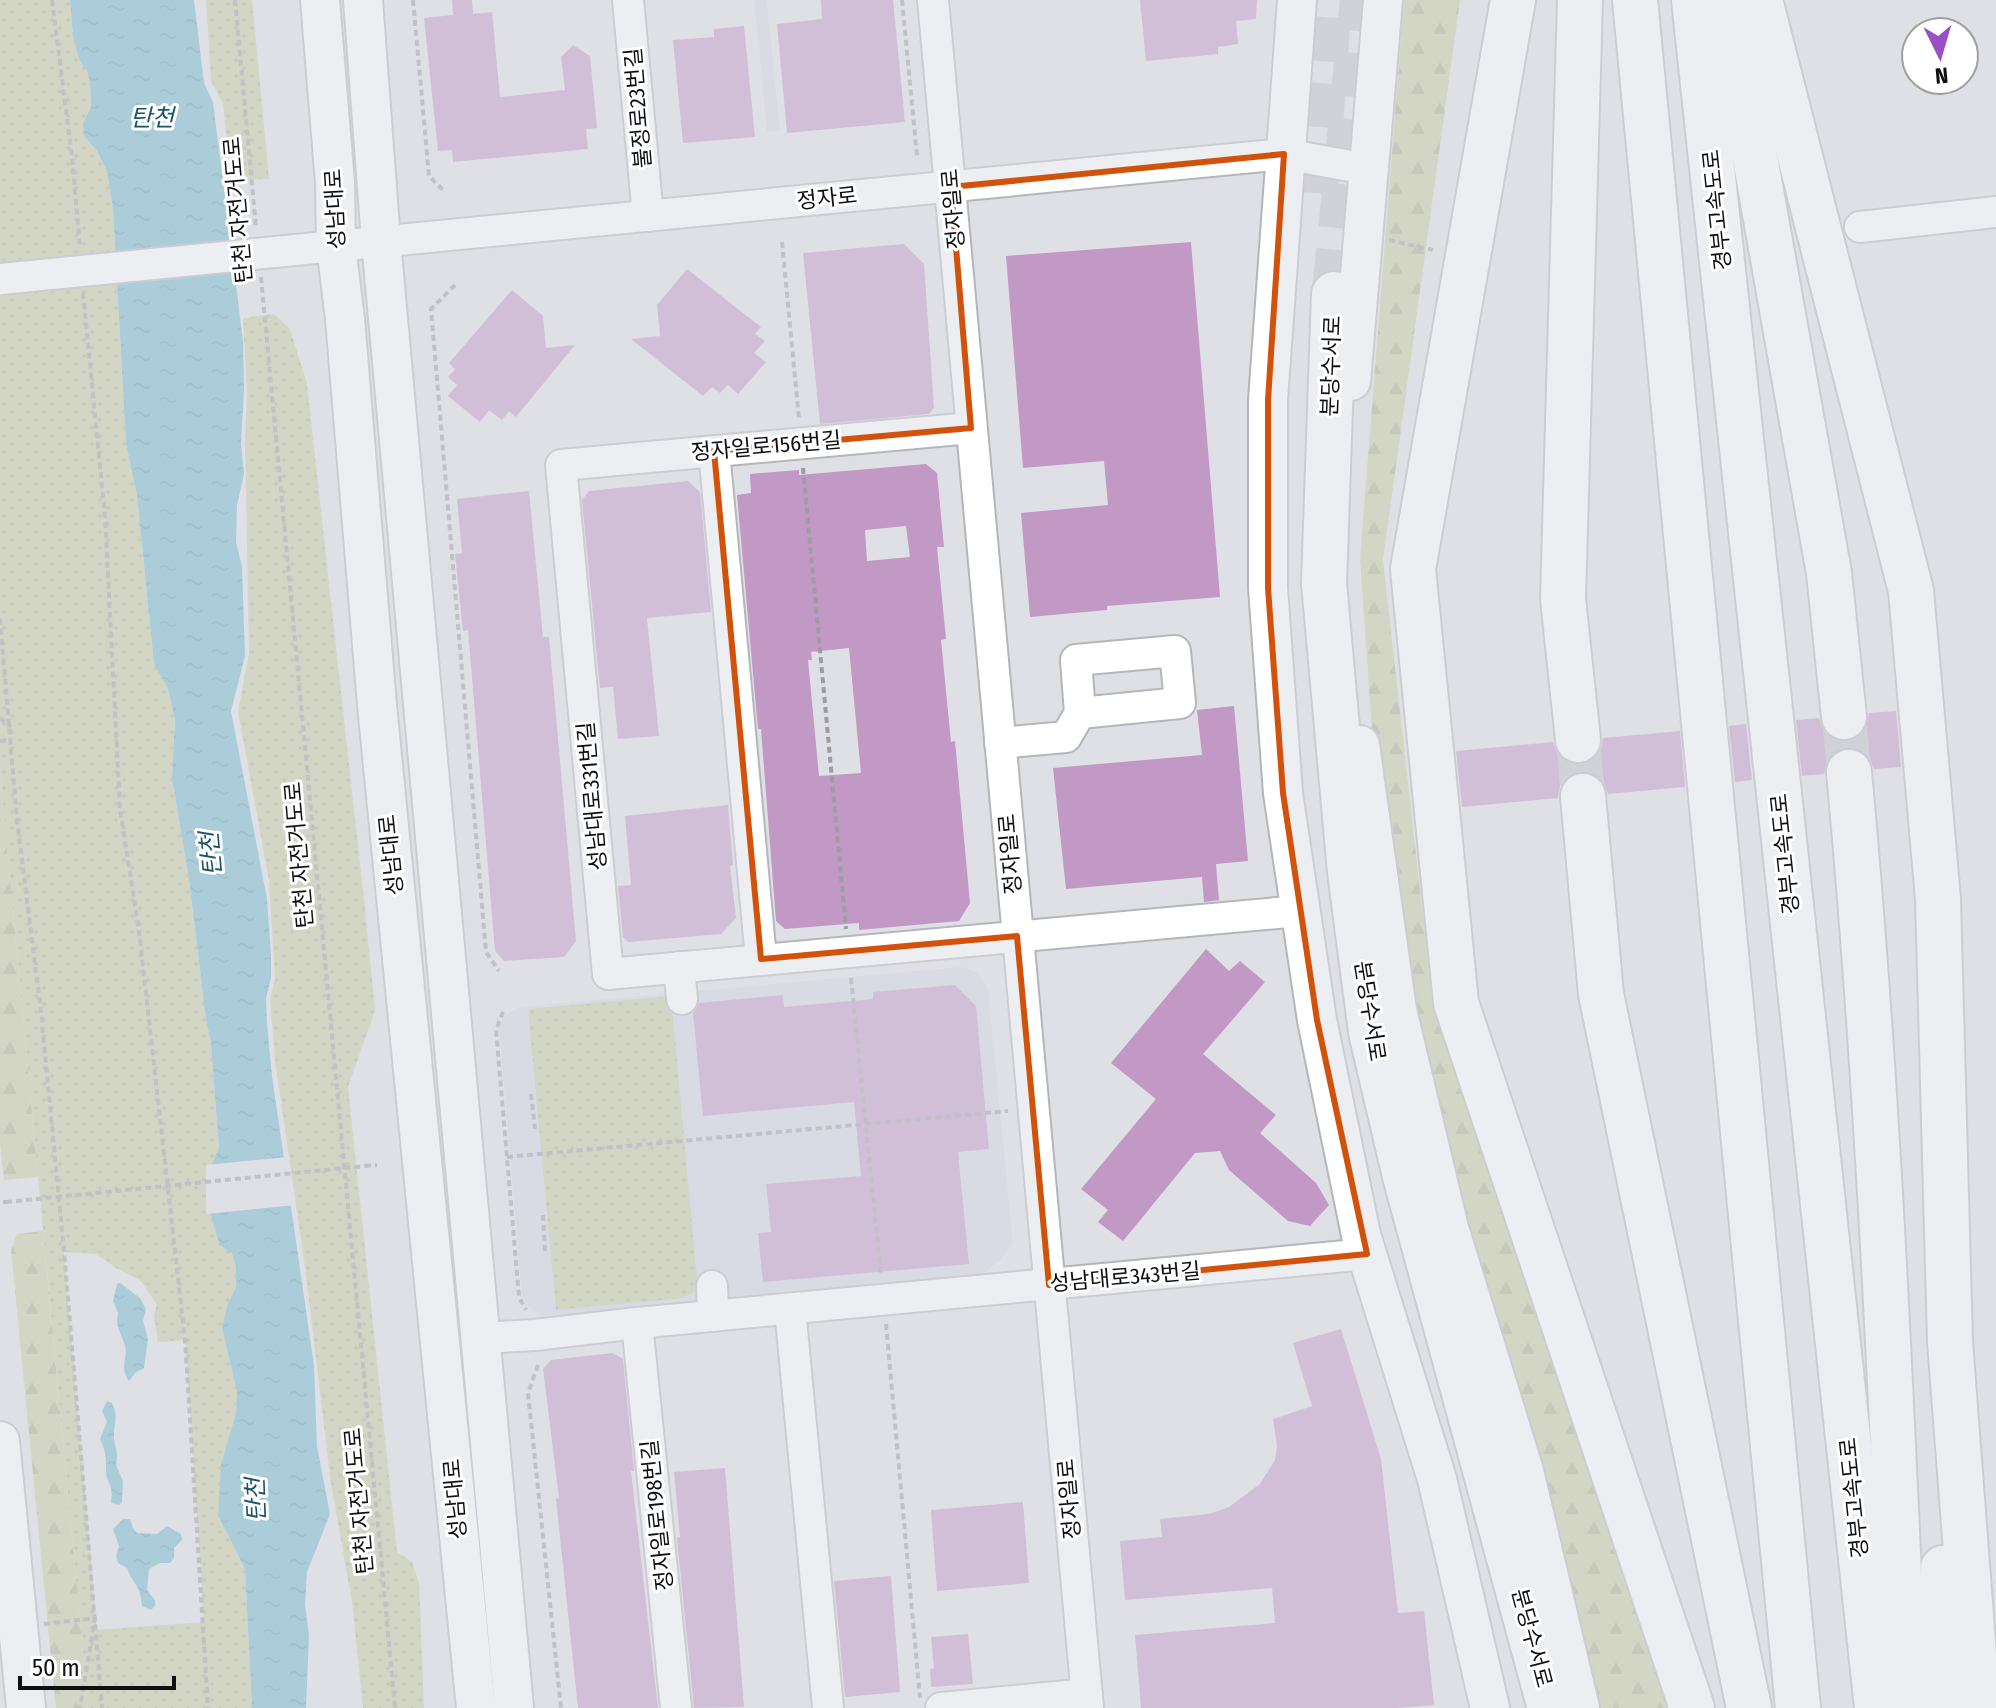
<svg xmlns="http://www.w3.org/2000/svg" width="1996" height="1708" font-family="'Fira Sans Condensed','Noto Sans KR',sans-serif">
  <defs>
    <pattern id="grass-dots" width="8" height="8" patternUnits="userSpaceOnUse" patternTransform="scale(2)"><rect width="8" height="8" fill="#c6c99e"/><path d="M2 2h.1M6 6h.1" fill="none" stroke="#a9ab87" stroke-width="1.8" stroke-linecap="round"/></pattern>
    <pattern id="forest-firs" width="22" height="20" patternUnits="userSpaceOnUse" patternTransform="scale(2)"><rect width="22" height="20" fill="#c6c99e"/><path d="M5 1l3.5 6h-7zM16 11l3.5 6h-7z" fill="#a9ab87"/></pattern>
    <pattern id="water-ripples" width="26" height="14" patternUnits="userSpaceOnUse" patternTransform="scale(2)"><rect width="26" height="14" fill="#6eb6cd"/><path d="M2 4q2-2 4 0t4 0M15 11q2-2 4 0t4 0" fill="none" stroke="#5e9baf"/></pattern>
  </defs>
  <rect width="100%" height="100%" fill="#dee0e6"/>
  <g fill="#d1d5e2">
    <polygon points="754,0 767,0 780,130 767,132"/>
    <polygon points="962,967 978,973 988,988 1013,1243 1000,1261 980,1275 543,1316 529,1307 522,1296 499,1030 505,1015 520,1007"/>
  </g>
  <g fill="url(#grass-dots)" fill-rule="evenodd">
    <path d="M0 0H70L73 37 79 59 88 73 90 87 91 107 83 123 84 136 97 151 107 172 113 209 126 444 137 495 154 664 168 689 175 720 172 778 189 879 206 1020 211 1043 219 1149 236 1267V1287L227 1306 222 1328 237 1392 236 1413 221 1464 233 1543 245 1569 252 1708H88L0 772ZM64 1252 95 1254 105 1260 116 1268 141 1281 157 1305 154 1316 158 1342 185 1340 204 1622 97 1630Z"/>
    <polygon points="206,0 252,0 269,179 231,180 223,104 211,81"/>
    <polygon points="274,314 290,329 307,384 365,909 375,1011 348,1087 397,1552 412,1562 419,1583 424,1708 363,1708 352,1601 331,1484 305,1267 275,1061 270,999 275,979 269,880 238,711 249,654 245,437 247,393 243,318"/>
    <polygon points="671,996 698,1289 683,1298 556,1310 528,1009"/>
  </g>
  <g fill="url(#forest-firs)">
    <polygon points="1404,0 1460,0 1383,560 1433,1005 1670,1708 1596,1708 1464,1231 1406,1009 1375,774 1360,559"/>
    <polygon points="0,772 38,1177 4,1180 0,1144"/>
    <polygon points="43,1231 88,1708 56,1708 11,1250 17,1234"/>
  </g>
  <g fill="url(#water-ripples)">
    <path d="M70 0H194L204 83 213 102 243 341 244 390 241 444 244 474 237 505 236 542 242 567 245 656 231 711 267 899 271 955V978L266 998 267 1023 272 1076 314 1365 317 1446 330 1514 307 1572 305 1605 309 1635 306 1708H252L245 1569 218 1515 221 1464 236 1413 237 1392 222 1328 227 1306 236 1287V1267L232 1253 220 1245C209 1216 202 1176 219 1149L211 1043 206 1020 189 879 172 778 175 720 168 689 154 664 137 495 126 444 113 209 107 172 97 151 84 136 83 123 91 107 90 87 88 73 79 59 73 37Z"/>
    <path d="M120 1283 140 1298 146 1309 143 1321 148 1339 144 1368 135 1373 129 1381C118 1365 130 1357 124 1343 120 1332 115 1325 118 1313L113 1301 117 1284Z"/>
    <path d="M107 1401 112 1403C118 1416 115 1421 114 1433 113 1447 120 1449 116 1465L123 1481 122 1502 119 1505 111 1503C114 1483 106 1483 106 1471 106 1457 106 1452 100 1439L107 1422 102 1411Z"/>
    <path d="M123 1519H130L133 1528 137 1533 157 1534 167 1526 181 1534 182 1540 174 1548V1558L170 1563H160L149 1569 147 1590 155 1600V1606L151 1610 142 1606C140 1583 134 1587 127 1568L118 1563 116 1556 119 1546 113 1529Z"/>
  </g>
  <polygon fill="#dee0e6" points="288,1157 295,1205 206,1214 206,1165"/>
  <g fill="#c298c5" fill-rule="evenodd">
    <polygon points="452,0 472,0 473,14 492,12 500,97 565,90 561,57 573,45 590,56 597,128 586,129 588,149 453,162 452,150 438,151 424,18 453,15"/>
    <polygon points="821,0 893,0 905,122 787,133 777,24 822,19"/>
    <polygon points="1140,0 1257,0 1256,19 1236,21 1238,44 1218,47 1218,54 1146,61"/>
    <polygon points="744,26 755,137 683,143 673,40 714,37 714,29"/>
    <polygon points="1191,242 1220,597 1107,606 1107,610 1030,617 1021,513 1108,505 1104,461 1023,468 1006,256"/>
    <polygon points="904,244 924,264 934,408 929,414 820,424 803,253"/>
    <polygon points="687,269 761,327 755,334 765,341 754,353 766,362 738,394 728,385 720,393 712,387 703,396 631,339 660,336 657,305"/>
    <polygon points="512,290 543,316 546,348 575,345 516,417 509,411 502,420 489,410 480,422 448,396 457,385 448,377 455,369 449,363"/>
    <path d="M926 464 937 473 944 547H937L946 639 941 640 951 742 955 741 970 903 959 921 859 930V923L785 929 776 921 761 729H758L737 495 751 493 750 474 799 470V475ZM906 526 910 557 867 561 865 530ZM849 648 861 773 819 776 808 660H812L811 652Z"/>
    <polygon points="688,481 700,492 711,612 647,618 659,736 618,739 613,687 600,688 582,500 589,491"/>
    <polygon points="529,491 543,637 549,637 576,941 564,957 504,961 495,951 468,630 463,631 455,554 462,553 457,499"/>
    <polygon points="1234,706 1248,861 1216,864 1219,900 1204,902 1202,877 1066,889 1053,768 1202,755 1197,710"/>
    <polygon points="1896,711 1901,767 1874,769 1869,757 1860,750 1848,747 1834,752 1827,761 1824,774 1802,776 1796,720 1819,718 1824,732 1835,740 1846,742 1858,738 1866,728 1869,713"/>
    <polygon points="1746,724 1752,780 1735,782 1729,726"/>
    <polygon points="1680,731 1685,787 1608,794 1603,781 1594,774 1582,771 1568,776 1560,786 1558,798 1462,807 1456,751 1553,742 1558,755 1569,763 1580,765 1593,760 1601,749 1603,738"/>
    <polygon points="728,805 733,865 730,866 736,918 721,934 628,942 623,937 618,886 631,885 625,816"/>
    <polygon points="1206,949 1229,971 1240,961 1265,982 1203,1054 1276,1115 1260,1133 1316,1183 1329,1205 1310,1226 1288,1221 1229,1170 1220,1151 1195,1153 1123,1241 1098,1222 1108,1210 1081,1189 1156,1099 1111,1063"/>
    <polygon points="955,985 976,1006 989,1149 958,1152 969,1264 763,1282 758,1233 771,1232 766,1184 861,1176 854,1102 703,1116 693,1013 699,1003 783,995 784,1007 873,999 873,992"/>
    <polygon points="1341,1329 1381,1459 1398,1613 1424,1611 1434,1705 1398,1708 1141,1708 1135,1635 1275,1623 1272,1588 1125,1600 1120,1541 1162,1537 1160,1519 1209,1514 1229,1507 1260,1484 1275,1460 1277,1446 1273,1419 1312,1406 1293,1343"/>
    <polygon points="613,1353 623,1359 634,1471 631,1471 658,1708 578,1708 556,1499 559,1498 543,1369 551,1360"/>
    <polygon points="725,1468 744,1707 694,1708 677,1538 680,1537 674,1472"/>
    <polygon points="1023,1502 1029,1583 937,1591 931,1510"/>
    <polygon points="891,1576 900,1692 845,1697 834,1581"/>
    <polygon points="968,1634 973,1684 931,1687 930,1669 934,1668 931,1637"/>
  </g>
  <g fill="none" stroke-linecap="round" stroke-linejoin="round">
    <g stroke="#bfc1c6" stroke-width="44" stroke-dasharray="44 22" stroke-linecap="butt">
      <polyline points="1316,193 1330,0"/>
      <polyline points="1334,294 1362,0"/>
      <polyline points="1844,717 1849,772"/>
      <polyline points="1578,740 1583,796"/>
    </g>
    <defs>
      <g id="minor">
        <polyline points="628,0 648,216"/>
        <polyline points="933,0 1088,1708"/>
        <polyline points="1860,227 1996,212"/>
        <polyline points="285,251 1284,154 1367,169"/>
        <polyline points="971,428 561,465 608,974 1299,911"/>
        <polyline points="714,451 761,959"/>
        <polyline points="1000,743 1066,737 1080,713 1076,660 1175,651 1180,703 1080,713"/>
        <polyline points="679,967 682,999"/>
        <polyline points="712,1286 713,1316"/>
        <polyline points="790,1309 828,1708"/>
        <polyline points="637,1323 676,1708"/>
        <polyline points="481,1338 535,1335 637,1323 1367,1254"/>
        <polyline points="941,1708 1087,1694"/>
      </g>
      <g id="major">
        <polyline points="320,0 335,183 336,246 345,319 377,705 476,1708"/>
        <polyline points="363,0 381,241 514,1708"/>
        <polyline points="1297,0 1268,400 1268,588 1283,793 1317,1020 1361,1235 1437,1479 1490,1708"/>
        <polyline points="1351,381 1383,0"/>
        <polyline points="1360,745 1397,1010 1449,1228 1524,1471 1580,1708"/>
        <polyline points="0,1441 26,1708"/>
      </g>
      <g id="highway">
        <polyline points="1513,0 1413,569 1456,1003 1692,1708"/>
        <polyline points="1635,0 1798,1708"/>
        <polyline points="1694,0 1877,1708"/>
        <polyline points="1727,0 1829,573 1844,717"/>
        <polyline points="1760,0 1911,591 1938,899 1950,1342 1978,1708"/>
        <polyline points="1334,294 1324,583 1350,872 1371,1032 1405,1176 1550,1708"/>
        <polyline points="1578,740 1563,599 1580,0"/>
        <path d="M1849 772C1878 1083 1891 1396 1905 1708"/>
        <polyline points="1583,796 1601,994 1749,1708"/>
        <polyline points="1938,1708 1943,1568"/>
      </g>
    </defs>
    <use href="#minor" stroke="#b4b6bb" stroke-width="34"/>
    <use href="#major" stroke="#b4b6bb" stroke-width="42"/>
    <use href="#highway" stroke="#b4b6bb" stroke-width="48"/>
    <g stroke="#9b9da1" stroke-width="4" stroke-dasharray="6 4" stroke-linecap="butt">
      <polyline points="52,0 72,157 80,248"/>
      <polyline points="235,0 256,228"/>
      <polyline points="413,0 429,176 443,190"/>
      <polyline points="902,0 917,156"/>
      <polyline points="1389,240 1433,250"/>
      <polyline points="782,242 799,419"/>
      <polyline points="261,277 395,1708"/>
      <polyline points="455,285 431,309 486,952 499,971"/>
      <polyline points="83,293 105,517 120,809 139,931 185,1340 208,1708"/>
      <polyline points="803,468 846,929"/>
      <polyline points="0,619 17,820 41,1012 64,1251 102,1708"/>
      <polyline points="0,718 11,727"/>
      <polyline points="0,741 12,740"/>
      <polyline points="851,978 881,1275"/>
      <polyline points="503,1012 496,1030 519,1297 526,1310"/>
      <polyline points="531,1094 535,1129"/>
      <polyline points="507,1157 1008,1111"/>
      <polyline points="365,1166 377,1165"/>
      <polyline points="3,1202 6,1202"/>
      <polyline points="543,1215 545,1251"/>
      <polyline points="886,1324 920,1698"/>
      <polyline points="538,1365 528,1393 561,1708"/>
      <polyline points="44,1624 95,1618 80,1708"/>
    </g>
    <use href="#minor" stroke="#fff" stroke-width="30"/>
    <use href="#major" stroke="#fff" stroke-width="38"/>
    <use href="#highway" stroke="#fff" stroke-width="44"/>
    <defs>
      <polyline id="minor-bridge" points="0,279 285,251"/>
    </defs>
    <use href="#minor-bridge" stroke="#b4b6bb" stroke-width="34" stroke-linecap="butt"/>
    <polyline stroke="#9b9da1" stroke-width="4" stroke-dasharray="6 4" stroke-linecap="butt" points="6,1202 365,1166"/>
    <use href="#minor-bridge" stroke="#fff" stroke-width="30"/>
  </g>
  <path d="M0 0H1996V1708H0ZM1284 154 1268 400V588L1283 793 1317 1020 1367 1254 1049 1285 1017 936 761 959 714 451 971 428 951 187Z" fill="#dee0e6" fill-opacity=".55" fill-rule="evenodd"/>
  <path fill="none" stroke="#d2520c" stroke-width="6" stroke-linejoin="round" d="M1284 154 1268 400V588L1283 793 1317 1020 1367 1254 1049 1285 1017 936 761 959 714 451 971 428 951 187Z"/>
  <g text-anchor="middle" dominant-baseline="central" stroke-width="6" stroke-linejoin="round" paint-order="stroke">
    <g font-size="22" fill="#0e0f10" stroke="#fff">
      <text transform="translate(638 108) rotate(-95)">불정로23번길</text>
      <text transform="translate(827 198) rotate(-6)">정자로</text>
      <text transform="translate(335 209) rotate(-93)">성남대로</text>
      <text transform="translate(953 209) rotate(-95)">정자일로</text>
      <text transform="translate(238 210) rotate(-95)">탄천 자전거도로</text>
      <text transform="translate(1717 210) rotate(-96)">경부고속도로</text>
      <text transform="translate(1331 366) rotate(-88)">분당수서로</text>
      <text transform="translate(766 446) rotate(-5)">정자일로156번길</text>
      <text transform="translate(592 796) rotate(-95)">성남대로331번길</text>
      <text transform="translate(1010 854) rotate(-95)">정자일로</text>
      <text transform="translate(1785 854) rotate(-96)">경부고속도로</text>
      <text transform="translate(299 855) rotate(-95)">탄천 자전거도로</text>
      <text transform="translate(391 855) rotate(-96)">성남대로</text>
      <text transform="translate(1370 1011) rotate(81)">분당수서로</text>
      <text transform="translate(1125 1277) rotate(-5)">성남대로343번길</text>
      <text transform="translate(1854 1498) rotate(-96)">경부고속도로</text>
      <text transform="translate(455 1499) rotate(-95)">성남대로</text>
      <text transform="translate(1069 1499) rotate(-95)">정자일로</text>
      <text transform="translate(359 1501) rotate(-95)">탄천 자전거도로</text>
      <text transform="translate(657 1515) rotate(-96)">정자일로198번길</text>
      <text transform="translate(1532 1638) rotate(75)">분당수서로</text>
    </g>
    <g font-size="24" font-style="italic" fill="#1a5567" stroke="#fff">
      <text x="152" y="118">탄천</text>
      <text transform="translate(211 854) rotate(-95)">탄천</text>
      <text transform="translate(256 1500) rotate(-92)">탄천</text>
    </g>
  </g>
  <g transform="translate(1940 56) rotate(175)"><circle r="38" fill="#ffffff" stroke="#9f9f9f" stroke-width="2"/>
  <path d="M0-6L14 30L0 20L-14 30Z" fill="#9751c5"/>
  <text y="-12" font-size="22" font-weight="bold" text-anchor="middle" fill="#0e0f10">N</text>
  </g>
  <path d="M20 1676v12h154v-12" fill="none" stroke="#0e0f10" stroke-width="4"/>
  <text x="32" y="1676" font-size="24" fill="#0e0f10" stroke="#ffffff" stroke-width="6" paint-order="stroke">50 m</text>
</svg>
